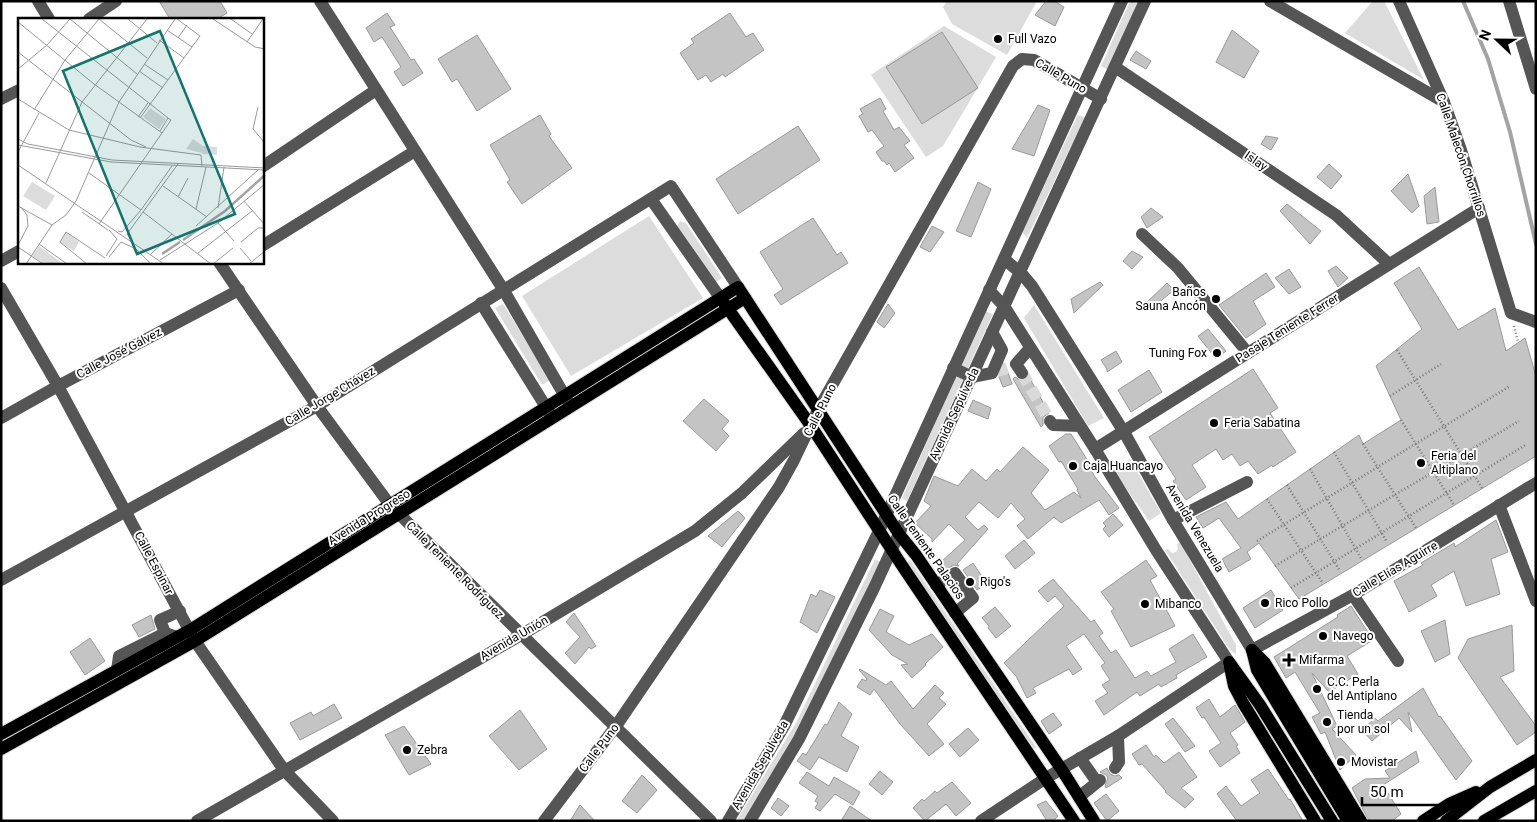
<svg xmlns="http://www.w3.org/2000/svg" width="1537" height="822" font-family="Roboto,sans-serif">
  <rect width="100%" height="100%" fill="#fff"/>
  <g fill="#dcdcdc">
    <polygon points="947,1 1037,1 1007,55 952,24 943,7"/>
    <polygon points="1130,1 1139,1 1108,70 1101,66"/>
    <polygon points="1373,1 1384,1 1424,80 1345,33"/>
    <polygon points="944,26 996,57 943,146 926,157 871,75"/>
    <polygon points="1078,115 1085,117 1027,238 1022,232"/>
    <polygon points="649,216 703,298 571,376 522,296"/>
    <polygon points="680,221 686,223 722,278 716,282 676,228"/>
    <polygon points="503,304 550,380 542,385 495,308"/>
    <polygon points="1034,305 1104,418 1088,426 1024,318"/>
    <polygon points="985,311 993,314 907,501 902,498"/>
    <polygon points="1130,459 1161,513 1149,521 1113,470"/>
    <polygon points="1180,542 1236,645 1236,654 1230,650 1165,550 1168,549 1172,553 1176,552 1178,549 1177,544"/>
    <polygon points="875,559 880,562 801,727 747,821 741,821 738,818 796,723"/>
    <polygon points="910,560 1036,747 1034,749 907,562"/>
  </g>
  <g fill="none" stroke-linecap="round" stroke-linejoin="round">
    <polyline stroke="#a3a3a3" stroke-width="4" points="1463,1 1488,59 1510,132 1536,244"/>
  </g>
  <g fill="#c4c4c4" stroke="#999">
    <polygon points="159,1 220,1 227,13 217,19 170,19"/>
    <polygon points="1046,1 1054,1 1064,7 1055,26 1035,15"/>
    <polygon points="387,13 395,25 390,27 411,60 414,59 423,73 403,86 394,72 401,67 382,37 374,42 366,28"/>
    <polygon points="730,13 746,37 753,33 764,50 725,77 723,74 711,82 706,75 698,80 680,53 694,43 691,39"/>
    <polygon points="1232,30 1259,51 1244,78 1216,62"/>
    <polygon points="942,32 978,88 922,124 886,67"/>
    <polygon points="477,35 511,89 477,111 457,79 452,82 438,59"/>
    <polygon points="1136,51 1151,61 1146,69 1130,60"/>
    <polygon points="880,98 886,109 883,111 894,130 899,127 910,141 904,145 914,158 895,172 889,163 887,165 884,161 882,161 876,152 884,146 872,130 868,132 859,116 863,114 860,109"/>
    <polygon points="1038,105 1050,110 1034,156 1012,149"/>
    <polygon points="540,115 551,134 549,136 572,168 522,204 507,182 510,180 490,145"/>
    <polygon points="798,126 820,160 738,214 716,179"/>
    <polygon points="1266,136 1278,138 1271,150 1261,144"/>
    <polygon points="1329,164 1342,176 1331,189 1317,177"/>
    <polygon points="1408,174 1419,206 1412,213 1391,191"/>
    <polygon points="978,182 991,189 971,237 956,231"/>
    <polygon points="1435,187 1439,222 1427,224 1424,196"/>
    <polygon points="1287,204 1321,231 1310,244 1280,211"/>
    <polygon points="1151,208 1163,217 1147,228 1141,217"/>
    <polygon points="813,218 837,255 841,252 848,263 781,305 774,295 783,289 760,252"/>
    <polygon points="932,226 944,232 930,252 920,247"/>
    <polygon points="1132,251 1143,257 1132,269 1123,261"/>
    <polygon points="1336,266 1348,278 1338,287 1328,271"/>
    <polygon points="1419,267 1458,330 1495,308 1506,351 1525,338 1536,376 1536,456 1299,599 1259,543 1247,552 1251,559 1229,572 1222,559 1241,548 1219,518 1203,528 1196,517 1226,502 1238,519 1359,435 1363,444 1401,420 1376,366 1422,329 1394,283"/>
    <polygon points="1289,269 1301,287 1289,294 1275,278"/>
    <polygon points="1266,273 1275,287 1253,301 1266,324 1246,338 1219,305"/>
    <polygon points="1100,282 1103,285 1074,313 1071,299"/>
    <polygon points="1167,283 1174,290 1151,309 1146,303"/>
    <polygon points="888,304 895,313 884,328 877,322"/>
    <polygon points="1208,329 1226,351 1216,359 1198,336"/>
    <polygon points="1116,351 1122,362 1107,372 1107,369 1101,360"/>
    <polygon points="1005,364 1012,384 1003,387 999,377"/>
    <polygon points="1253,369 1278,408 1270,413 1296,452 1273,467 1272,465 1258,474 1248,461 1240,466 1232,454 1223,460 1216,449 1192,465 1206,487 1186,500 1173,481 1176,479 1149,437"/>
    <polygon points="1149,370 1162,392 1131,412 1118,390"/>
    <polygon points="1015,377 1022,381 1029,377 1049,413 1043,417 1043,425 1041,427 1013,379"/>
    <polygon points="704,399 729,421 722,429 729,436 716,451 683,421"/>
    <polygon points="973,400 991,408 988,419 968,411"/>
    <polygon points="1066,434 1071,434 1088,461 1087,462 1095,477 1119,508 1109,515 1099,500 1061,523 1054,517 1028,539 1017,526 1025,519 1011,503 998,518 979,502 965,517 978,530 984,525 988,529 957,564 959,566 954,565 946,569 940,563 965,540 949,524 932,542 932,539 915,523 931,506 924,501 934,476 958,486 972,469 986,481 997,469 1000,472 1023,447 1049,470 1031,493 1045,510 1074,492 1081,498 1077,490 1078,489 1061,461 1059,462 1049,446"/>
    <polygon points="738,511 745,518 722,547 708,536"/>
    <polygon points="1113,514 1123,525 1109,537 1103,529 1106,526 1103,523"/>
    <polygon points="1496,520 1508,552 1491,559 1500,594 1466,606 1454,571 1431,585 1437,596 1409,612 1394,581 1423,565 1421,563 1454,543 1455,547"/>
    <polygon points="1024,540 1035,553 1015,569 1005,556"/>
    <polygon points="1146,560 1157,576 1150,580 1175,626 1131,647 1111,611 1114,609 1101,592"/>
    <polygon points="973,563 987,584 977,590 963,570"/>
    <polygon points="1053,579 1091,622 1094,620 1103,633 1099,636 1111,653 1116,650 1135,678 1147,671 1151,676 1176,662 1169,649 1193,634 1207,657 1176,675 1177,678 1161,687 1159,684 1140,696 1137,692 1104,715 1095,701 1108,693 1102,685 1110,680 1101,666 1105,663 1084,634 1066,646 1082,669 1073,675 1069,669 1033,688 1036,693 1027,698 1016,676 1004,663 1064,606 1055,596 1048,602 1038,591"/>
    <polygon points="820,590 835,597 817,633 800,622 811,594 816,597"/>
    <polygon points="1271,590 1283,610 1255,628 1243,608"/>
    <polygon points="1351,606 1373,640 1347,656 1358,674 1329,692 1312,673 1337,726 1332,729 1356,755 1340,770 1325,732 1321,734 1312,717 1320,713 1295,672 1286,678 1274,657 1338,617 1337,615"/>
    <polygon points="995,607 1011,626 996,638 988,628 989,626 982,618"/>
    <polygon points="880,609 894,616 886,632 909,645 932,634 943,647 925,664 926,665 912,678 901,665 908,664 892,655 869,630"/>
    <polygon points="574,613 596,646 591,649 589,647 575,664 565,653 580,637 566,622"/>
    <polygon points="151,615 155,629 139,637 132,625"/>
    <polygon points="1445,620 1450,654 1435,662 1421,631"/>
    <polygon points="1512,625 1514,671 1500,677 1536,726 1536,732 1517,745 1458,658 1468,639"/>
    <polygon points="90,638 105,661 85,675 70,652"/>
    <polygon points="860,669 886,685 891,681 913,709 935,685 944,693 939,698 946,704 927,724 944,744 929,756 900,724 874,689 870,695 857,687 862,679 866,681 867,679 859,670"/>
    <polygon points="1423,688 1439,717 1440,716 1472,761 1456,780 1408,712 1412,732 1399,718 1372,741 1362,730 1375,718 1378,721"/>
    <polygon points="1209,699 1220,717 1235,705 1245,722 1230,733 1238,745 1236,746 1240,753 1220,767 1209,751 1221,743 1204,717 1202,718 1196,708"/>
    <polygon points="839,702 852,714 841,736 859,747 847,772 819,757 810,770 797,761 803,753 806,755 825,724 827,725"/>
    <polygon points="334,704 342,718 300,740 290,723 311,712 313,716"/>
    <polygon points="520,710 547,749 519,770 489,736"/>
    <polygon points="1053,713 1062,725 1049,734 1041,721"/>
    <polygon points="1173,718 1195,746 1185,752 1165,724"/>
    <polygon points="404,726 431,764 409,775 385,735"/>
    <polygon points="968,728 979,740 960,757 949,744"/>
    <polygon points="1146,745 1154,757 1156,755 1164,763 1179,752 1197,777 1181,788 1194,799 1185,808 1165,792 1166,791 1142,764 1139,765 1132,754"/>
    <polygon points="1416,751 1419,762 1383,785 1401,814 1392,821 1369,821 1352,788 1365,779 1390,778 1385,771"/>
    <polygon points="1107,768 1110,774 1115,776 1119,775 1122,778 1106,788 1105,786 1108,778 1106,775 1100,772"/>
    <polygon points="1268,769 1289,800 1290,799 1303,821 1237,821 1217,794 1226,786 1241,806 1260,793 1251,780"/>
    <polygon points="880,771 893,782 882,795 869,784"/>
    <polygon points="807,772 829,786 834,777 860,792 853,805 835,794 820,811 815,808 818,803 815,801 818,796 799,783"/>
    <polygon points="642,775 657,790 637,813 622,801"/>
    <polygon points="952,782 971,803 956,816 946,804 925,821 913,808 922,799 924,801 935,791 937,793"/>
    <polygon points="1106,794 1119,811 1107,821 1094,803"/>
    <polygon points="778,798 789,806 781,816 771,808"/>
    <polygon points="1046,801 1058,816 1053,821 1047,821 1037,805"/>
    <polygon points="580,805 595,821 570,821"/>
    <polygon points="850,806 872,821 841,821"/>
  </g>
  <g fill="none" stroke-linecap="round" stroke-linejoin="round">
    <g stroke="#d9d9d9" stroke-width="12" stroke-dasharray="12 6" stroke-linecap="butt">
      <polyline points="997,371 1007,368"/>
      <polyline points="1022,373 1050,421"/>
    </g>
    <defs>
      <g id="major">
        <polyline points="724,303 811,426 901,564 1074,821"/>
        <polyline points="1252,650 1265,663 1361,821"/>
        <polyline points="1252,650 1257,670 1348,821"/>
        <polyline points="1229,662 1260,705 1332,821"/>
        <polyline points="1230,667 1234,686 1243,703 1315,821"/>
        <polyline points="1,734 190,630 738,287 899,534 916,555 1062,770 1094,821"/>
        <polyline points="1,749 195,641 745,298"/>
        <polyline points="1423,821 1449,804 1476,792"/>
        <polyline points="1446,821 1490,787 1536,760"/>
        <polyline points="1484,821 1536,791"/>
      </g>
    </defs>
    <use href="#major" stroke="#dbdbdb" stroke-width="14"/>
    <g stroke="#777" stroke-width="2.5" stroke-dasharray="1 2.5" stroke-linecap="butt">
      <polyline points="1514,326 1518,342"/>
      <polyline points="1397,350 1482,488"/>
      <polyline points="1390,396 1441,364"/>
      <polyline points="1401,420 1454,505"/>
      <polyline points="1363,444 1416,528"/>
      <polyline points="1334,452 1387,542"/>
      <polyline points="1310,469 1362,560"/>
      <polyline points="1287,485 1340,571"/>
      <polyline points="1267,499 1322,582"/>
      <polyline points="1257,541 1510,386"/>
      <polyline points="1275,566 1519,421"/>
      <polyline points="1291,588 1527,444"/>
    </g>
    <g stroke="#555" stroke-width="12">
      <polyline points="38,1 49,19"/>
      <polyline points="320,1 503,289 570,405"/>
      <polyline points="1270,1 1444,102"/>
      <polyline points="1399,1 1444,102 1461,150 1511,313 1536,322"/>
      <polyline points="1509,1 1536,89"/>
      <polyline points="89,19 116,1"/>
      <polyline points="1115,67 1336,215 1389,264"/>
      <polyline points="1,99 19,90"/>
      <polyline points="262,167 376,90"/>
      <polyline points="651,199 721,299"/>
      <polyline points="1142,234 1178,268 1248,353"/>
      <polyline points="262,246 415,151"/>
      <polyline points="1004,259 1021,273 1032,286 1124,432 1173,520 1252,650 1353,595 1536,483"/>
      <polyline points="1,261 19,251"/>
      <polyline points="219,262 317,406 390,505 711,821"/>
      <polyline points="1,288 58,386 195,641 284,770 333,821"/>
      <polyline points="481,303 551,415"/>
      <polyline points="953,368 972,377 992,373 1002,350 992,332"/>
      <polyline points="1022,373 1016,364 1030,348"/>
      <polyline points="1,418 58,386 239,290"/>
      <polyline points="1050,421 1053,425 1080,426"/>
      <polyline points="1095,449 1479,208"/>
      <polyline points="1499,505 1536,601"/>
      <polyline points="1173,520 1247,482"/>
      <polyline points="1,580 317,406 671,186 738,287"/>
      <polyline points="936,585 955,573 973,598 955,613"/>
      <polyline points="1353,595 1398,661"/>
      <polyline points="165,633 160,620 180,611"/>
      <polyline points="117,670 119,656 165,633 177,637"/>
      <polyline points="1080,758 1097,782"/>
      <polyline points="1115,768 1119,762 1118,736"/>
      <polyline points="1079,797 1100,780"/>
      <polyline points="197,821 521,635 695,531 742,493 804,433"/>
      <polyline points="544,821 616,726 779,487 794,460 818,410 1013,66 1022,59 1034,60 1101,99"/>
      <polyline points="728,821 784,726 879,531 1122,1"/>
      <polyline points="750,821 799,739 874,588 1145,1"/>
      <polyline points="981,821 1046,778 1118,736 1229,662 1156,550 1095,449 1004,306 989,290"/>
    </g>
    <use href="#major" stroke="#000" stroke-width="12"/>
  </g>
  <g fill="#000" stroke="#fff" stroke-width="2">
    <circle cx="998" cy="39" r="5"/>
    <circle cx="1216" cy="299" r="5"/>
    <circle cx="1217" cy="353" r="5"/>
    <circle cx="1214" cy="423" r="5"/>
    <circle cx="1421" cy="463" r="5"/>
    <circle cx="1073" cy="466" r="5"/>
    <circle cx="970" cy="582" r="5"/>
    <circle cx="1265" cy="603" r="5"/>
    <circle cx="1145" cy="604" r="5"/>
    <circle cx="1323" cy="636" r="5"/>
    <path d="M1286.5 652.5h5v5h5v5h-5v5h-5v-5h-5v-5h5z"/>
    <circle cx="1317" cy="689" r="5"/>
    <circle cx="1327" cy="722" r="5"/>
    <circle cx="407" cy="750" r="5"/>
    <circle cx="1341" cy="762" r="5"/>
  </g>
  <g text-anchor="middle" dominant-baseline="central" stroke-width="4" stroke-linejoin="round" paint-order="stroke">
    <g font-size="12" fill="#000" stroke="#fff" text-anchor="start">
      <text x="1008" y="39">Full Vazo</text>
      <text x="1206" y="292" text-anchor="end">Baños<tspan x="1206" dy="14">Sauna Ancón</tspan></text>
      <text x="1207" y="353" text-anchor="end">Tuning Fox</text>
      <text x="1224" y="423">Feria Sabatina</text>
      <text x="1431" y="456">Feria del<tspan x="1431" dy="14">Altiplano</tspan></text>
      <text x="1083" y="466">Caja Huancayo</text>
      <text x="980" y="582">Rigo's</text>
      <text x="1275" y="603">Rico Pollo</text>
      <text x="1155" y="604">Mibanco</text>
      <text x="1333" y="636">Navego</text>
      <text x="1299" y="660">Mifarma</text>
      <text x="1327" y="682">C.C. Perla<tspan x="1327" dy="14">del Antiplano</tspan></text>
      <text x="1337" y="715">Tienda<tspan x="1337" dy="14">por un sol</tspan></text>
      <text x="417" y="750">Zebra</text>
      <text x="1351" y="762">Movistar</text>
    </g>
    <g font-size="12" fill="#000" stroke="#fff">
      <text transform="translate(1061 76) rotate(30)">Calle Puno</text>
      <text transform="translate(1461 155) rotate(71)">Calle Malecón Chorrillos</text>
      <text transform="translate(1256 161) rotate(34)">Islay</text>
      <text transform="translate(1287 328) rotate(-32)">Pasaje Teniente Ferrer</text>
      <text transform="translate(119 353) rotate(-28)">Calle José Gálvez</text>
      <text transform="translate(330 396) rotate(-31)">Calle Jorge Chávez</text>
      <text transform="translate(820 410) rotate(-63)">Calle Puno</text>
      <text transform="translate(954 414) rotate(-65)">Avenida Sepúlveda</text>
      <text transform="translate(369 517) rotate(-32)">Avenida Progreso</text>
      <text transform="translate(1195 528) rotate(59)">Avenida Venezuela</text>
      <text transform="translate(926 547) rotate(55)">Calle Teniente Palacios</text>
      <text transform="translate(154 563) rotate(62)">Calle Espinar</text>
      <text transform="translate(1395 569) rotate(-31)">Calle Elías Aguirre</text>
      <text transform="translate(455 570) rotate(45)">Calle Teniente Rodríguez</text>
      <text transform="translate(514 638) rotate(-30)">Avenida Unión</text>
      <text transform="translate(599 748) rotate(-53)">Calle Puno</text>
      <text transform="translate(760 765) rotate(-60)">Avenida Sepúlveda</text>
    </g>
  </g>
  <g transform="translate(18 18)">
    <rect width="246" height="246" fill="#fff"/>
    <path d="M132 90 148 101 141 111 125 99ZM175 121 185 128 199 129V137L184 136 185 128 184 135 168 131ZM14 164 37 178 28 192 5 178ZM48 214 61 224 56 233 42 224ZM21 228 44 245 48 246H26L14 238Z" fill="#dcdcdc"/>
    <path fill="none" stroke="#a3a3a3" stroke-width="2.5" d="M165 222 207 193 247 157M144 236 162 224"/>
    <path fill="none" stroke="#999" stroke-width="1" d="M24 1 150 100M52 1 119 56M110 1 139 25M195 1 237 29 247 31M213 1 234 16M0 4 76 66 144 115 81 206M149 12 174 29M160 20 169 7M141 22 166 40M229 24 245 1M0 34 113 122 128 129M126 46 150 62M0 51 29 27 52 1M121 53 145 70M0 81 51 112 122 129 183 137 184 148M240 89 235 111 246 124M16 92 47 42 81 1 129 40M120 99 130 85M122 100 182 18 159 1M142 113 150 100M144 115 153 102 150 100M0 121 10 126 94 142 247 150M246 124 247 141M0 127 93 144 247 152M0 134 21 95M160 146 125 194 193 246M0 147 146 246M71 155 123 192 154 148M28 165 64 84 129 1M145 168 189 199M160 179 170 160M226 183 247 207M0 188 34 207M200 190 206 149M178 191 188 149M64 194 90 212M200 205 216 223M178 208 240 152M100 213 104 214 123 192M113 222 109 216 125 194M223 224 240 210H247M21 226 49 246M0 227 10 208 9 197 3 189M0 229 25 246M222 230 233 243M118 231 132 245M180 235 234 193M132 237 154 216M88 238 99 221 91 212M91 239 103 224 118 231M142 242 200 205 247 166M8 246 34 207 48 197 58 183 101 84 157 1M69 246 42 224 48 214 87 240M195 246 215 230M231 246 247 233"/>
    <path fill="#0f766e" fill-opacity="0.15" stroke="#0f766e" stroke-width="2.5" d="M142 13 217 196 119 236 45 53Z"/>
    <rect width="246" height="246" fill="none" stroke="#000" stroke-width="2.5"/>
  </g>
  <rect width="1537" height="822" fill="none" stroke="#000000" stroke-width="5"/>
  <g transform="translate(1497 40) rotate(292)" stroke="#ffffff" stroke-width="4" paint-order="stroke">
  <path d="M0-4L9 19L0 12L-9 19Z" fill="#000000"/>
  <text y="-8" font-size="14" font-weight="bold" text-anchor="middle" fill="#000000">N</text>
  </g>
  <path d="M1362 797v8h96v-8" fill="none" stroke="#000000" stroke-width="2.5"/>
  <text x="1370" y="797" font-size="15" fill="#000000" stroke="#ffffff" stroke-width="4" paint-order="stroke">50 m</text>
</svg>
